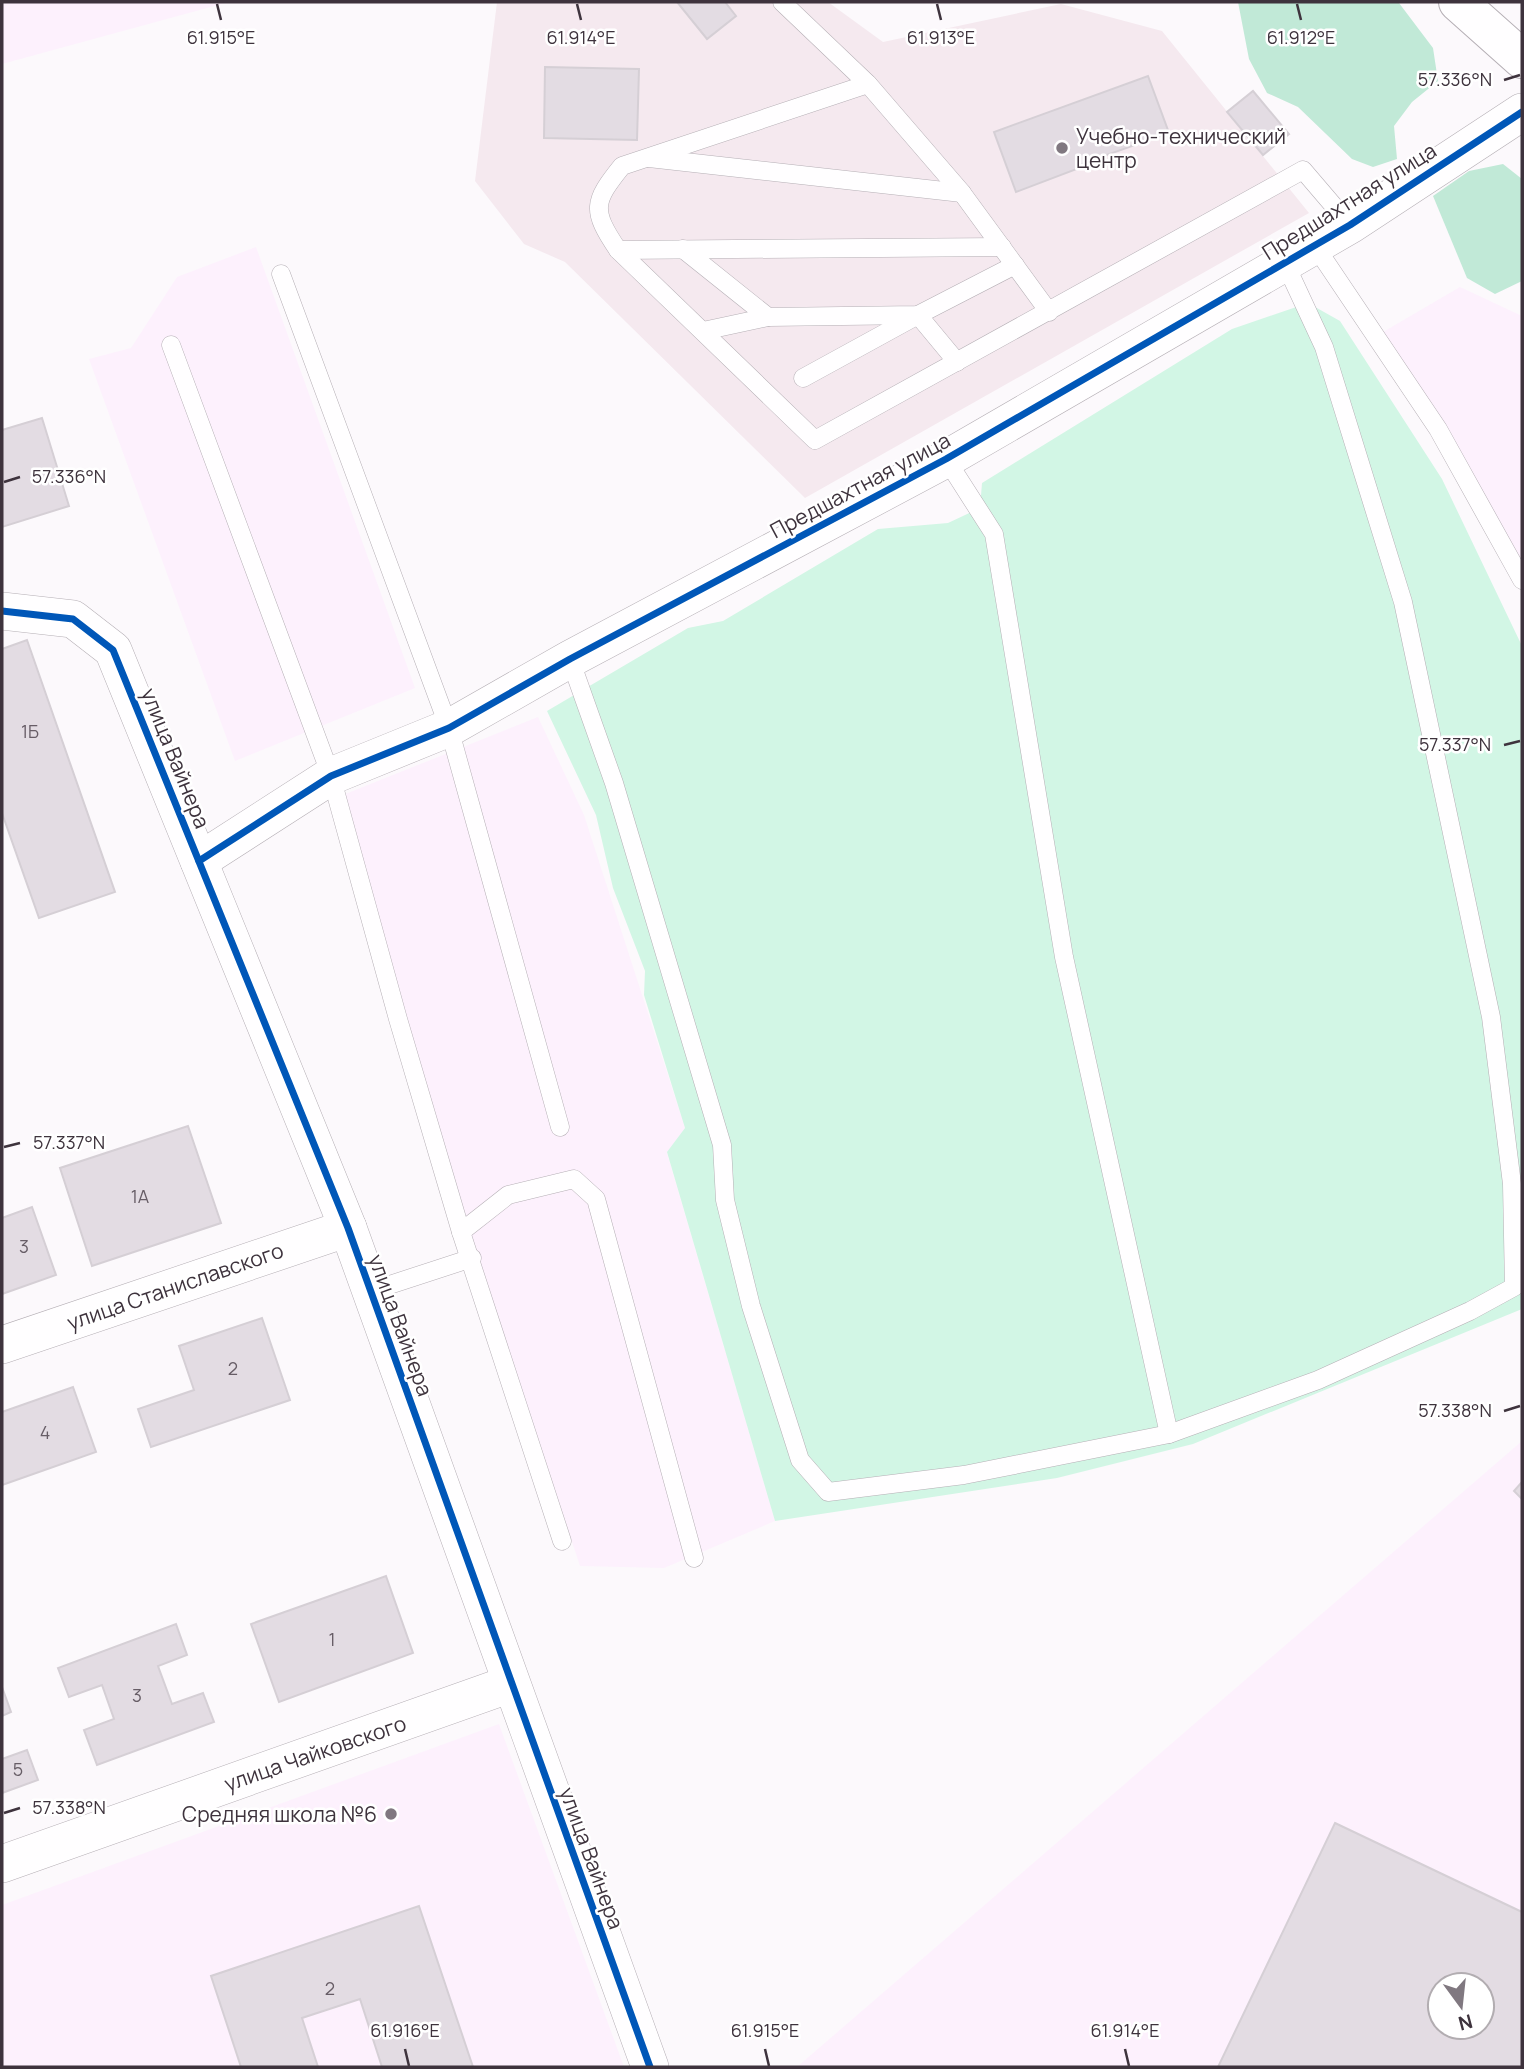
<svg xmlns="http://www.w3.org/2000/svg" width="1524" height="2069" font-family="Manrope,sans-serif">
  <rect width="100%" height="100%" fill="#fcf9fc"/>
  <polygon fill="#f5e9ef" points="497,2 828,2 883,42 1061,4 1162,31 1309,213 805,498 565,262 524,244 475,181"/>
  <g fill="#fdf1fd" fill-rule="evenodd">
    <polygon points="2,2 229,2 2,64"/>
    <polygon points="256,247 415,688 235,761 89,359 131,348 177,277"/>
    <polygon points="1460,287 1522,316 1522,567 1378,335"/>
    <polygon points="538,717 584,815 685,1128 667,1153 775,1521 664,1568 580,1566 458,1195 346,820 343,795"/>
    <path d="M1522 1441V2067H797ZM1440 1985H1482V2027H1440Z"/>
    <polygon points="499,1724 624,2067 2,2067 2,1905"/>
  </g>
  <polygon fill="#d2f6e5" points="1308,303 1340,321 1442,479 1522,646 1522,1309 1193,1444 1057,1478 775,1521 667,1152 685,1128 644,995 645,971 613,888 596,815 547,711 688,628 723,621 878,529 948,523 980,508 982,483 1232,329"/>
  <g fill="#c1e9d7">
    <polygon points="1238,2 1399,3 1433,48 1438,81 1412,102 1394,126 1397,159 1373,167 1352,159 1298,107 1267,93 1249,59"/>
    <polygon points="1503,164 1522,179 1522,281 1495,294 1467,278 1433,196 1469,171"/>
  </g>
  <g fill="#e3dce3" stroke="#d5cfd5" stroke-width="2" fill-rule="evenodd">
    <polygon points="677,2 725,2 736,16 707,39"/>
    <polygon points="545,67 639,69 637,140 544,138"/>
    <polygon points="1148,76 1169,133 1081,164 1082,167 1016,192 994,132"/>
    <polygon points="1253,91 1289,134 1263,155 1227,112"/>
    <polygon points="42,418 69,506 2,527 2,430"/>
    <polygon points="27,640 115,892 39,918 2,813 2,649"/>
    <polygon points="188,1126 221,1223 92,1266 60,1168"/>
    <polygon points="32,1207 56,1275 2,1294 2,1218"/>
    <polygon points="262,1318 290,1400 151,1447 138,1409 194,1390 179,1346"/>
    <polygon points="73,1387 96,1452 2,1485 2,1412"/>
    <polygon points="1522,1482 1522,1499 1514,1491"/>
    <polygon points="386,1576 413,1653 279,1702 251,1624"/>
    <polygon points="176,1624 187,1655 158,1666 172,1704 203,1693 214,1722 97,1765 84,1730 114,1719 102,1685 69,1697 58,1668"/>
    <polygon points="2,1687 11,1712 2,1716"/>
    <polygon points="27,1750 38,1780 2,1793 2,1759"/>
    <path d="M1335 1823 1522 1912V2067H1218ZM1440 1985H1482V2027H1440Z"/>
    <polygon points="419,1906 473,2067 382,2067 360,1999 302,2018 318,2067 241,2067 211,1976"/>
  </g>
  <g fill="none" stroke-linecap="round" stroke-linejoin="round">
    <defs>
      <g id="service">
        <polyline points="782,2 868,84"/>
        <polyline points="649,158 962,193"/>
        <polyline points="1315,246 1438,429 1522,580"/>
        <polyline points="683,249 768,317 918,315 1015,265"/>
        <polyline points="618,250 1002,247"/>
        <polyline points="281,274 449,728 560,1127"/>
        <path d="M1049 312 962 193 868 84 622 166C593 202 591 210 618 250L815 440 1303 170 1350 225"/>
        <polyline points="703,331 768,317"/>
        <polyline points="171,345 331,776 398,1019 461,1232 562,1541"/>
        <polyline points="803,378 918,315 957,362"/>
        <polyline points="946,459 994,534 1064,957 1169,1434"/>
        <polyline points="570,659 614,783 722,1145 725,1200 751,1306 800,1460 828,1492 964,1475 1169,1434 1318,1380 1470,1311 1514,1287 1512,1184 1491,1017 1403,602 1324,347 1285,263"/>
        <polyline points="461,1232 508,1195 574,1179 596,1199 694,1558"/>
        <polyline points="371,1291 472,1258"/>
      </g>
      <g id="minor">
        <polyline points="2,611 73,619 113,650 348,1228 650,2067"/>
        <polyline points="199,861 331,776 449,728 570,659 946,459 1350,225 1522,112"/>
        <polyline points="2,1345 348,1228"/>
        <polyline points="2,1864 510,1684"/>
      </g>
      <polyline id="secondary" points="1458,2 1522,59"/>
    </defs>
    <use href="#service" stroke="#b5afb5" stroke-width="19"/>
    <use href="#minor" stroke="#b5afb5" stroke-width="38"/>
    <use href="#secondary" stroke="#b5afb5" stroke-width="40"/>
    <use href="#service" stroke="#fffeff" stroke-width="18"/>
    <use href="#minor" stroke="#fffeff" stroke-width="37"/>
    <use href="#secondary" stroke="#fffeff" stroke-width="38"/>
    <defs>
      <g id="cycleway">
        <polyline points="2,611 73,619 113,650 348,1228 650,2067"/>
        <polyline points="199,861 331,776 449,728 570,659 946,459 1350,225 1522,112"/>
      </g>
    </defs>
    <use href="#cycleway" stroke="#fff" stroke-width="11"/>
    <use href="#cycleway" stroke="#0057b8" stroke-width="7"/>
  </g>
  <path fill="none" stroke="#3e333d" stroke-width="2.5" d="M217 4 221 20M577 4 581 20M937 4 941 20M1297 4 1301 20M1504 80 1520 75M4 482 20 477M1504 745 1520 741M4 1147 20 1143M1504 1411 1520 1406M4 1813 20 1808M405 2049 409 2066M765 2049 769 2066M1125 2049 1129 2066"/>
  <g fill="#807880" stroke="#fff" stroke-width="2.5">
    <circle cx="1062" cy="148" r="7"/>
    <circle cx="391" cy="1814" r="7"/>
  </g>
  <g text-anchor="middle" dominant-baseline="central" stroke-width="5" stroke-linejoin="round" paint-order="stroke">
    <g font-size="18" fill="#675d66">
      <text x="30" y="731">1Б</text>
      <text x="140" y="1196">1А</text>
      <text x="24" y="1246">3</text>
      <text x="233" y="1368">2</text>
      <text x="45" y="1432">4</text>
      <text x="332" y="1639">1</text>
      <text x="137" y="1695">3</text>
      <text x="18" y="1769">5</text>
      <text x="330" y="1988">2</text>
    </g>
    <g font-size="21" fill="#3e333d" stroke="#fff" text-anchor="start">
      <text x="1076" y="136">Учебно-технический<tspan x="1076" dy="24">центр</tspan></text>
      <text x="377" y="1814" text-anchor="end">Средняя школа №6</text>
    </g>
    <g font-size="21" fill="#3e333d" stroke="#fff">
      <text transform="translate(1349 201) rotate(-32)">Предшахтная улица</text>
      <text transform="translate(860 485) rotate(-28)">Предшахтная улица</text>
      <text transform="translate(176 758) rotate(68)">улица Вайнера</text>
      <text transform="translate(175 1286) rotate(-19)">улица Станиславского</text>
      <text transform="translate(401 1325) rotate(70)">улица Вайнера</text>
      <text transform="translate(315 1753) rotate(-19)">улица Чайковского</text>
      <text transform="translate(592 1858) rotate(70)">улица Вайнера</text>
    </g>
  </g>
  <g font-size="18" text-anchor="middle" fill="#3e333d" stroke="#fff" stroke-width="5" stroke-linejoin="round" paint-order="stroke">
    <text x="221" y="44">61.915°E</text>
    <text x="581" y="44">61.914°E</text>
    <text x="941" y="44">61.913°E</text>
    <text x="1301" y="44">61.912°E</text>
    <text x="1455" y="86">57.336°N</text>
    <text x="69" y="483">57.336°N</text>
    <text x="1455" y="751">57.337°N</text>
    <text x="69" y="1149">57.337°N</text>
    <text x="1455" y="1417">57.338°N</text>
    <text x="69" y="1814">57.338°N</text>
    <text x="405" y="2037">61.916°E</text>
    <text x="765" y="2037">61.915°E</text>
    <text x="1125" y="2037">61.914°E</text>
  </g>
  <rect width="1524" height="2069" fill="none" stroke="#3e333d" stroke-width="7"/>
  <g transform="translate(1461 2006) rotate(165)"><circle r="33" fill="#ffffff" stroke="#b2adb1" stroke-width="2"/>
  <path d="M0-5L12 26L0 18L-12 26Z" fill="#807880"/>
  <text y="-10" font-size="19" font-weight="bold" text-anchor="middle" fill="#3e333d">N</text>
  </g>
</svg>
